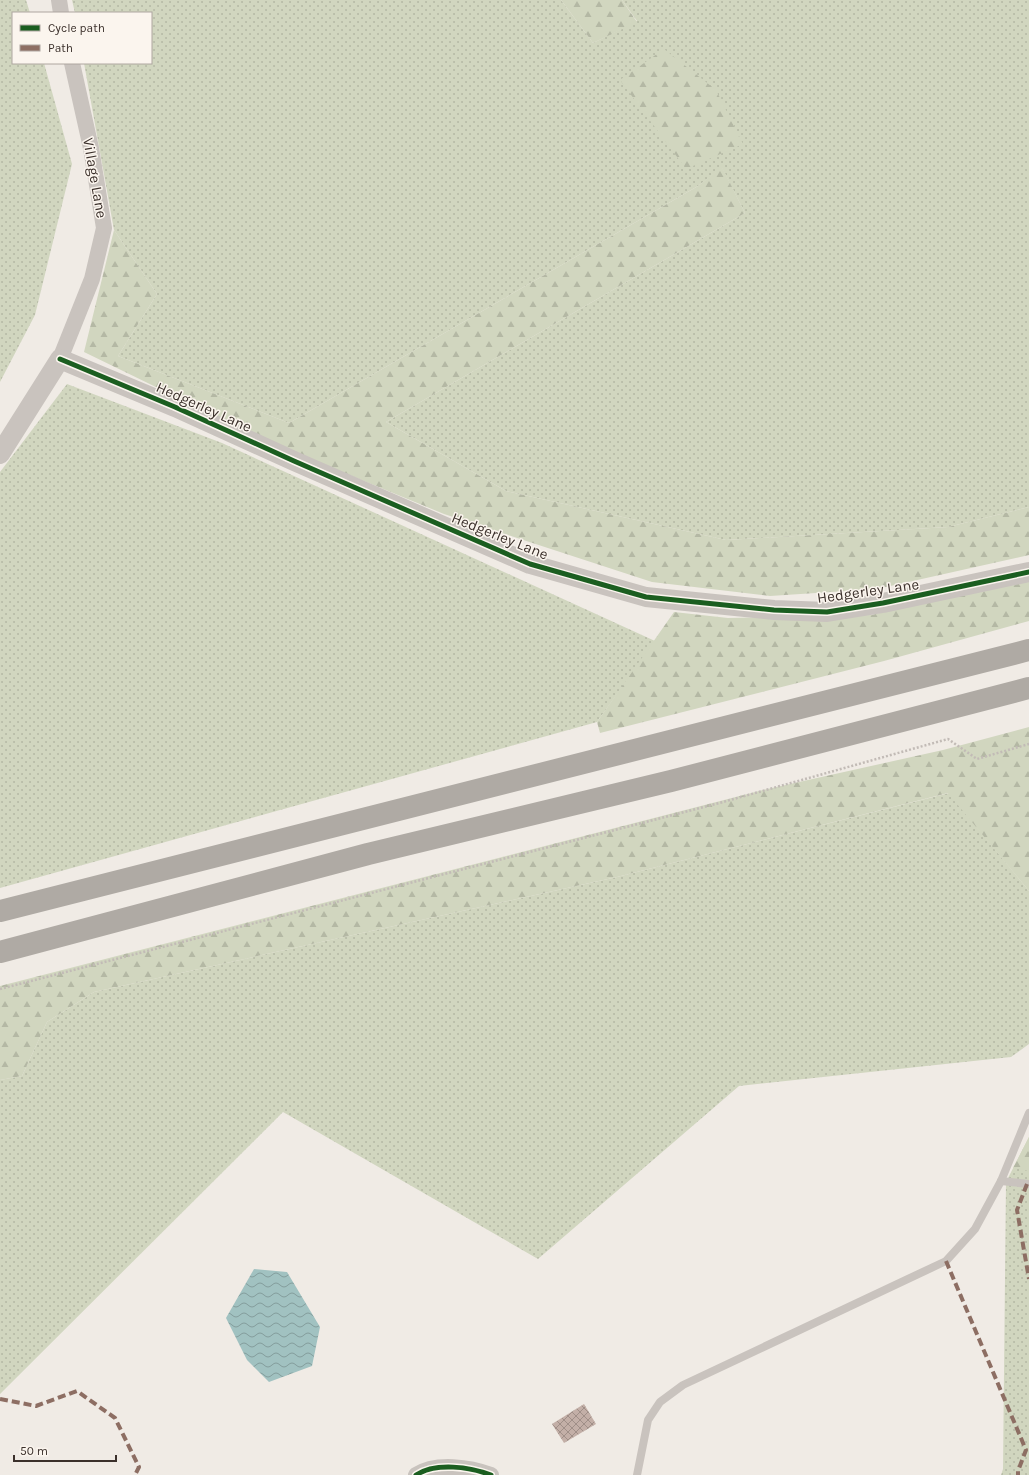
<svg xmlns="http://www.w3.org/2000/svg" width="1029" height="1475" font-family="Karla,sans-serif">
  <defs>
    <pattern id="grass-dots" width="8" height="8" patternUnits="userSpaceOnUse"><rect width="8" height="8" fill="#d1d6bf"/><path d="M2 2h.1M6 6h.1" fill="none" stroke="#b4b8a4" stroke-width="1.8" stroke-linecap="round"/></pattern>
    <pattern id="forest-firs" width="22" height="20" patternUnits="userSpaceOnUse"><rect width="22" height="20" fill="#d1d6bf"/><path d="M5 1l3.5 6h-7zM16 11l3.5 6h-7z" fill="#b4b8a4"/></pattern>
    <pattern id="water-waves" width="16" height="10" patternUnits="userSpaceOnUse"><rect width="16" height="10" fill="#a1c2c1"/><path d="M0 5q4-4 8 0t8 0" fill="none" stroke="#849e9d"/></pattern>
    <pattern id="building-cross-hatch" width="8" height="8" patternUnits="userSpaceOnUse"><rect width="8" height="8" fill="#c3afa7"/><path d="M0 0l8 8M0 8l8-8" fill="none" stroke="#a08f88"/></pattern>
  </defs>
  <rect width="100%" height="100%" fill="#f0ebe5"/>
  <g fill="url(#grass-dots)">
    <polygon points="0,0 26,0 30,13 13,13 13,63 44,63 72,164 35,315 0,382"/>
    <polygon points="72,0 561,0 593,43 637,21 622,0 1029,0 1029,507 948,527 726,540 506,491 386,422 745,213 722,168 698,186 289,423 118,356 157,294 114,230 84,63 151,63 151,13 75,13"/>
    <polygon points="67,384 222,443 655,641 597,722 0,888 0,472"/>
    <polygon points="949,793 1029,891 1029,1044 1011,1057 739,1086 538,1259 283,1112 0,1394 0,1080 22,1076 47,1022 94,992 617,877"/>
    <polygon points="1029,1137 1029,1475 1001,1475 1003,1469 1006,1182"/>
  </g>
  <g fill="url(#forest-firs)">
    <polygon points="561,0 622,0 637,22 593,43"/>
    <polygon points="664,49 716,90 743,144 686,169 620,80"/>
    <polygon points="722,167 745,213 386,422 506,491 726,540 948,527 1029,507 1029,555 877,589 770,596 652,582 444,514 267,441 84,352 114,230 157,294 118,356 289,423 698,186"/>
    <polygon points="1029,579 1029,621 884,661 600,733 597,722 674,612 728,618 871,615"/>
    <polygon points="1029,727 1029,891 948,793 617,877 94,992 47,1022 22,1076 0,1080 0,986 763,790 943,750"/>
    <polygon points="1029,1137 1029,1171 1013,1168"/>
  </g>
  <polygon fill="url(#water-waves)" points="254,1269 287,1272 320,1327 312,1366 269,1382 247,1360 226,1318"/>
  <polygon fill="url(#building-cross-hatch)" points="584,1404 596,1424 564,1443 552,1424"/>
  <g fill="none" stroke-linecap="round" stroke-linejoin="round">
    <polyline stroke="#c2bbb6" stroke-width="2.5" stroke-dasharray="2 2" stroke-linecap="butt" points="0,989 723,802 948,739 977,759 1029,744"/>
    <g stroke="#c9c3be" stroke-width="8">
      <polyline points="1001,1181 1029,1184"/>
      <polyline points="637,1475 648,1420 660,1402 683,1385 946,1261 975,1229 1001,1181 1029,1113"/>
    </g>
    <g stroke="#c9c3be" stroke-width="16">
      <polyline points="59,0 61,13"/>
      <polyline points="60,359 92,279 104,228 91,148 72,63"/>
      <path d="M416 1475C436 1462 470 1467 491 1475"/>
    </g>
    <polyline stroke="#c9c3be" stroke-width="20" points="0,454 60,359 175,407 294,461 530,564 646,597 774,610 827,612 883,603 1029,572"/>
    <g stroke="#afaaa4" stroke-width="22">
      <polyline points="0,911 1029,650"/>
      <polyline points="0,952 368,854 671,781 1029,688"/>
    </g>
    <g stroke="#8d6e63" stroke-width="4" stroke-dasharray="8 4" stroke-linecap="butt">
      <polyline points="1027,1184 1017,1210 1029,1279"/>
      <polyline points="946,1261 1026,1450 1018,1471 1018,1475"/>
      <polyline points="0,1399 36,1406 77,1391 115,1418 139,1467 135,1475"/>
    </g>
    <defs>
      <g id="cycleway">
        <polyline points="60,359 175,407 294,461 530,564 646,597 774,610 827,612 883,603 1029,572"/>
        <path d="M416 1475C436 1462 470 1467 491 1475"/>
      </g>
    </defs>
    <use href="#cycleway" stroke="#fbf5ee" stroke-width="8"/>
    <use href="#cycleway" stroke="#1b5e20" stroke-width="5"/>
  </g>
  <g text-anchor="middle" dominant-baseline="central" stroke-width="3" stroke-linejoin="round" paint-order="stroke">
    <g font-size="15" fill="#3b302b" stroke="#fbf5ee">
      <text transform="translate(95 178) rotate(80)">Village Lane</text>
      <text transform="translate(204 407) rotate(24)">Hedgerley Lane</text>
      <text transform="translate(500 536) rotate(22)">Hedgerley Lane</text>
      <text transform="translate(868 591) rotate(-8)">Hedgerley Lane</text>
    </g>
  </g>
  <rect x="12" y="12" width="140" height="52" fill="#fbf5ee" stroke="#aea6a0"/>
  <rect x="20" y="25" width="20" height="6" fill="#1b5e20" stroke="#aea6a0"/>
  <text x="48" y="32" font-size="12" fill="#3b302b">Cycle path</text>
  <rect x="20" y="45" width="20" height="6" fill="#8d6e63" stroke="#aea6a0"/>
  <text x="48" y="52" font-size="12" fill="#3b302b">Path</text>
  <path d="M14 1455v6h102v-6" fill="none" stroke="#3b302b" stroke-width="2"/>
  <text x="20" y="1455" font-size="12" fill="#3b302b" stroke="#fbf5ee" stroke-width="3" paint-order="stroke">50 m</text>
</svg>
